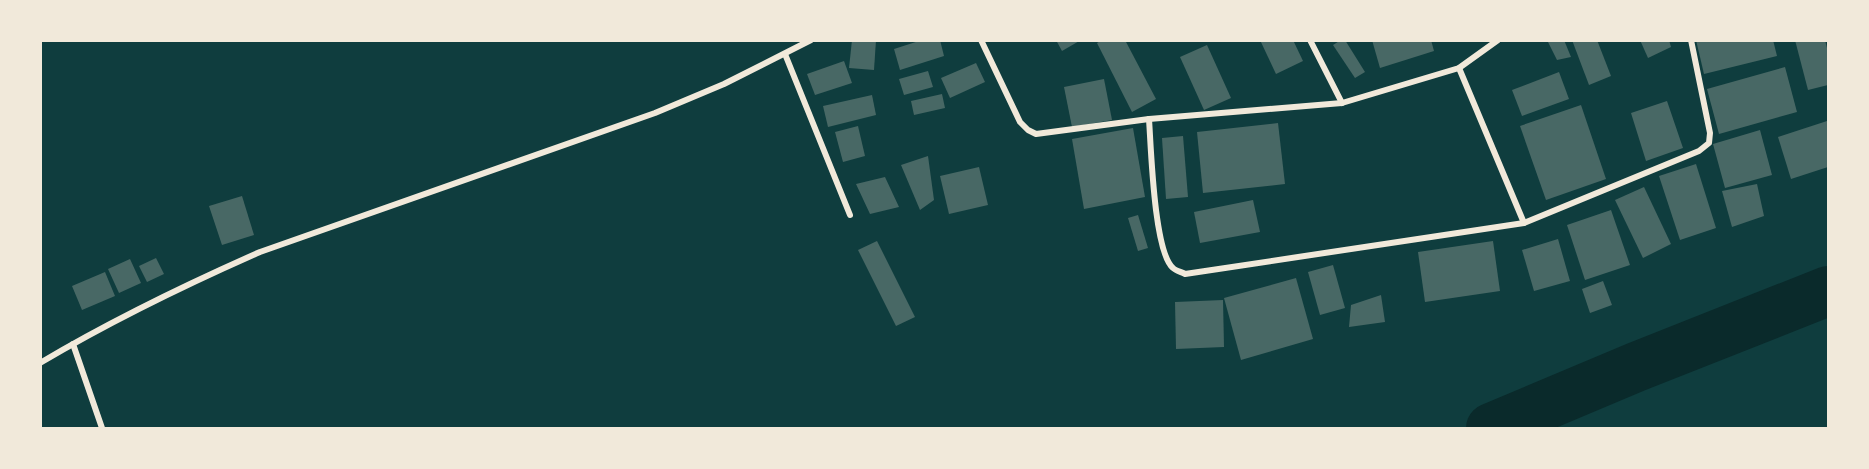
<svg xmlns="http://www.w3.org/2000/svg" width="1869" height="469" font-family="Raleway,sans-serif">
  <rect width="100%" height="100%" fill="#0f3d3e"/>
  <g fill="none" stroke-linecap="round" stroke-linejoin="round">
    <polyline stroke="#0a2a2b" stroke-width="50" points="1491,428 1636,367 1828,291"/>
  </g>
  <g fill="#486865">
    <polygon points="852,40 876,40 874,70 849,68"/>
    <polygon points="922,40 940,40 944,56 900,70 894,49"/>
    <polygon points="1056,40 1081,40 1062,51"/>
    <polygon points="1102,40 1125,40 1156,99 1132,112 1097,43"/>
    <polygon points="1260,40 1293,40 1303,61 1276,74"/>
    <polygon points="1341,40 1345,40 1365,72 1355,78 1333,45"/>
    <polygon points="1372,40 1431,40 1434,51 1380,68"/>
    <polygon points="1547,40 1564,40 1571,57 1557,60"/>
    <polygon points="1572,40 1597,40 1611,76 1589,85"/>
    <polygon points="1640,40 1669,40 1671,47 1648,58"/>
    <polygon points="1696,40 1773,40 1777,56 1704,74"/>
    <polygon points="1795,40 1825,40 1828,52 1828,85 1808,90"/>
    <polygon points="1207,45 1231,98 1204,110 1180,57"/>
    <polygon points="844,61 852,83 815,95 807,74"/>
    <polygon points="976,63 985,82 950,98 941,78"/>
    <polygon points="1785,67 1797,112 1719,134 1707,89"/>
    <polygon points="928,71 933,87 904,95 899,79"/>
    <polygon points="1559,72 1569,99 1522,116 1512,90"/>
    <polygon points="1104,79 1112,120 1072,127 1064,87"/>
    <polygon points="942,94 945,108 914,115 911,101"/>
    <polygon points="872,95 876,115 828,127 823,106"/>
    <polygon points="1667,101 1683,148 1646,161 1631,113"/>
    <polygon points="1581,105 1606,179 1546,200 1520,126"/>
    <polygon points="1827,121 1828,167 1791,179 1778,137"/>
    <polygon points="1278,123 1285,184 1203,193 1197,132"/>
    <polygon points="858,126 865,156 843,162 835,132"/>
    <polygon points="1133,128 1145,197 1084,209 1072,139"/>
    <polygon points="1760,130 1772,175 1725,188 1713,144"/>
    <polygon points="1183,136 1188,197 1166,199 1162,138"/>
    <polygon points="928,156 934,200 920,210 901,165"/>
    <polygon points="1696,164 1716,228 1680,240 1659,176"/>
    <polygon points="979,167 988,205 949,214 940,176"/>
    <polygon points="885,177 899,207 870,214 856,184"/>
    <polygon points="1757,184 1764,216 1732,227 1722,191"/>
    <polygon points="1644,187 1671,244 1643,258 1615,200"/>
    <polygon points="242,196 254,235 222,245 209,206"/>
    <polygon points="1253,200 1260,232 1200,243 1194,212"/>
    <polygon points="1611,210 1630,265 1585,280 1567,225"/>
    <polygon points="1138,215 1148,248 1138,251 1128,218"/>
    <polygon points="1558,239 1570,281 1534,291 1522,250"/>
    <polygon points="877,241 915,317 896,326 858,250"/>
    <polygon points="1493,241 1500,291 1425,302 1418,252"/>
    <polygon points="156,258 164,274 147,282 139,266"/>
    <polygon points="130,259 141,283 119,293 108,269"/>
    <polygon points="1333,265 1345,308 1320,315 1308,272"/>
    <polygon points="105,272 115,296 82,310 72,286"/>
    <polygon points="1296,278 1313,339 1241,360 1224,298"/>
    <polygon points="1603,281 1612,305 1590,313 1582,289"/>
    <polygon points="1381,295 1385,322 1349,327 1351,305"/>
    <polygon points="1223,300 1224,347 1176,349 1175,302"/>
  </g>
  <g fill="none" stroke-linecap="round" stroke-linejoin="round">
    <g stroke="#f1e9da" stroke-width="6">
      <polyline points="981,40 1020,122 1028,130 1036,134 1149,119 1342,103 1459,68 1498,40"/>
      <polyline points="1310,40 1342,103"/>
      <polyline points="785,54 850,215"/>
      <polyline points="1459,68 1524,223"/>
      <path d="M1149 119C1151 147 1154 252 1173 268 1176 271 1182 272 1185 274L1524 223 1699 151 1709 143 1710 133 1691 40"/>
      <polyline points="73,344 102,428"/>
      <path d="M40 363C111 321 185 285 260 252L655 113 724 84 811 40"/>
    </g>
  </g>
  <rect width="1869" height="469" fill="none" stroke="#f1e9da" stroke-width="84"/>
</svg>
